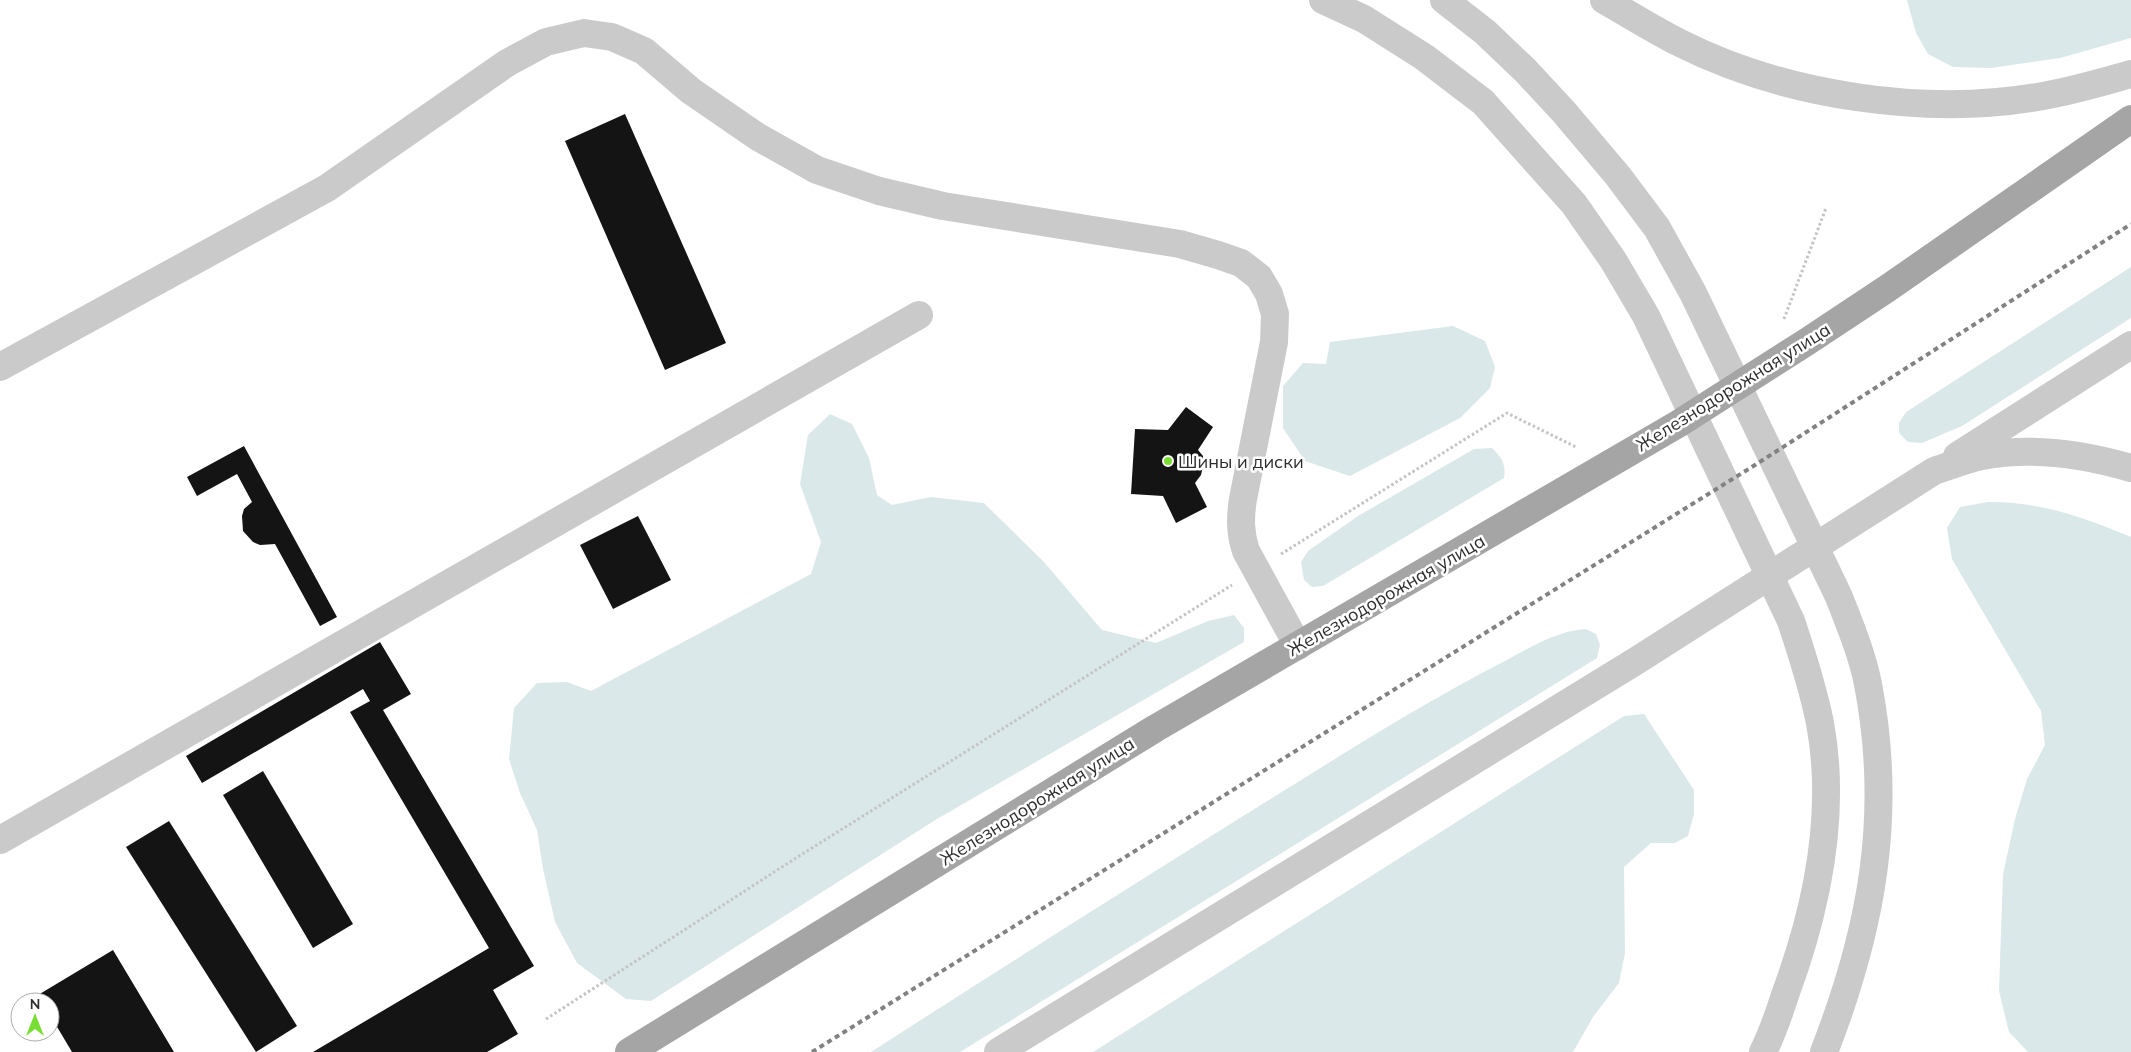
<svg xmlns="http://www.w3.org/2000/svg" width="2131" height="1052" font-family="Mulish,sans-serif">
  <rect width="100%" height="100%" fill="#fff"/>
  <g fill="#dae8ea">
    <polygon points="1907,0 2131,0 2131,38 2060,58 1991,68 1953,67 1928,54 1916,33"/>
    <polygon points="2131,267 2131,318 1962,426 1922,443 1908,442 1899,433 1899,423 1906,412"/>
    <polygon points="1453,326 1485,341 1495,367 1490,388 1460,418 1350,476 1305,461 1283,428 1283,386 1303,363 1326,364 1330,342"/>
    <polygon points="830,414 852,424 869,458 877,495 892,505 931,497 984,503 1044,562 1102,630 1156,643 1208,621 1234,615 1244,628 1244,642 937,819 651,1001 626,999 577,963 555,922 543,869 537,830 520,793 509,759 514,708 537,683 567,682 591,691 811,574 821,542 800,484 808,435"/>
    <path d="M1492 448C1502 458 1506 464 1504 478L1323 586 1312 587 1304 580 1301 562 1308 551 1358 516 1474 449Z"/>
    <path d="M1988 502C2038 501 2086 518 2131 537V1052H2028L2009 1032 1999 991 2003 874 2015 819 2027 779 2045 745 2041 711 1952 559 1947 528 1960 507Z"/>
    <path d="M1586 629 1596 634 1600 645 1597 658 960 1052H871C1026 952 1182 854 1338 757 1393 723 1448 690 1505 661 1531 647 1556 631 1586 629Z"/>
    <polygon points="1644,714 1694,790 1694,814 1688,836 1675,843 1651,843 1624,867 1625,953 1619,983 1593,1017 1573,1052 1093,1052 1624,716"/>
  </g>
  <g fill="#141414">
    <polygon points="625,114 726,343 665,370 565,141"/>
    <polygon points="1186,407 1213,427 1198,450 1203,456 1203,466 1201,475 1195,483 1207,507 1176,523 1163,496 1131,494 1135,429 1168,430"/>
    <polygon points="244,446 337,617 320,626 275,544 260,545 253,542 243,531 242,516 244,509 252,502 237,474 197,496 187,477"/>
    <polygon points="638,516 671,580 613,609 580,545"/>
    <polygon points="380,642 411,694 383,710 534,966 493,990 518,1034 487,1052 313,1052 489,948 350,712 370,701 363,689 202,783 186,756"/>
    <polygon points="263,771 353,924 313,948 223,795"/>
    <polygon points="169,821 297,1026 256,1052 126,847"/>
    <polygon points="113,950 174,1052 72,1052 50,1015 50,1002 42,1002 38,995"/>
  </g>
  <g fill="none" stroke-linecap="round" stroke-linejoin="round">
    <g stroke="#c4c4c4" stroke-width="3" stroke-dasharray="2.5 2.5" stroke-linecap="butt">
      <polyline points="1784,319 1826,208"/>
      <polyline points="1281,554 1507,413 1576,447"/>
      <polyline points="546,1019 796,858 1232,585"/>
    </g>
    <g stroke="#cacaca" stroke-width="28">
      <path d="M1323 0 1364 19 1424 57 1483 102 1574 204 1613 260 1646 316 1791 621C1802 654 1813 688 1820 723 1837 815 1817 909 1785 995 1779 1014 1772 1034 1763 1052"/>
      <path d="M1444 0 1485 32 1525 70 1564 112 1618 176 1657 228 1693 293 1839 597C1850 625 1862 654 1868 684 1893 815 1872 929 1824 1052"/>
      <path d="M1604 0C1629 14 1654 30 1680 43 1785 96 1927 117 2043 96 2072 91 2102 82 2131 74"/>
      <path d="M0 367 327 188 507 63 546 42 584 33 612 37 644 51 691 91 758 137 817 170 879 191 943 206 1180 244 1218 255 1241 263 1259 277 1269 294 1275 314 1274 342 1243 499C1240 518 1240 533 1246 551L1298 646"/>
      <polyline points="1957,456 2131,345"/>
      <polyline points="0,840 919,315"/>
      <path d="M998 1052 1636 661 1934 471C1950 466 1966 459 1982 456 2032 446 2083 454 2131 468"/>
    </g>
    <polyline stroke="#a5a5a5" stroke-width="28" points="629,1052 1156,728 1678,424 1805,343 1888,288 2131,119"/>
    <polyline stroke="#828282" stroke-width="4" stroke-dasharray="5 4" stroke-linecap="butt" points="812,1052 1755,465 2131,224"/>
  </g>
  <circle fill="#78de34" stroke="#fff" stroke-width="2" cx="1168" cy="461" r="5"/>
  <g text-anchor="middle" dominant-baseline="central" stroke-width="5" stroke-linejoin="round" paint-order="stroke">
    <g font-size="18" fill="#2d2d2d" stroke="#fff">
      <text transform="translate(1733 387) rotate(-32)">Железнодорожная улица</text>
      <text transform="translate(1386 595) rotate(-30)">Железнодорожная улица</text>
      <text transform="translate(1037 801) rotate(-32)">Железнодорожная улица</text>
    </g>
    <g font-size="18" fill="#2d2d2d" stroke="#fff" text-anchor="start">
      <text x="1178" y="461">Шины и диски</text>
    </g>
  </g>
  <g transform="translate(35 1017)"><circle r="24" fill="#ffffff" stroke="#ababab"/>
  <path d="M0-4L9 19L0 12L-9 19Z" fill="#78de34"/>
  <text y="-8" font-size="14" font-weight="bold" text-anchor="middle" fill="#2d2d2d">N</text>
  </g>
</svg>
